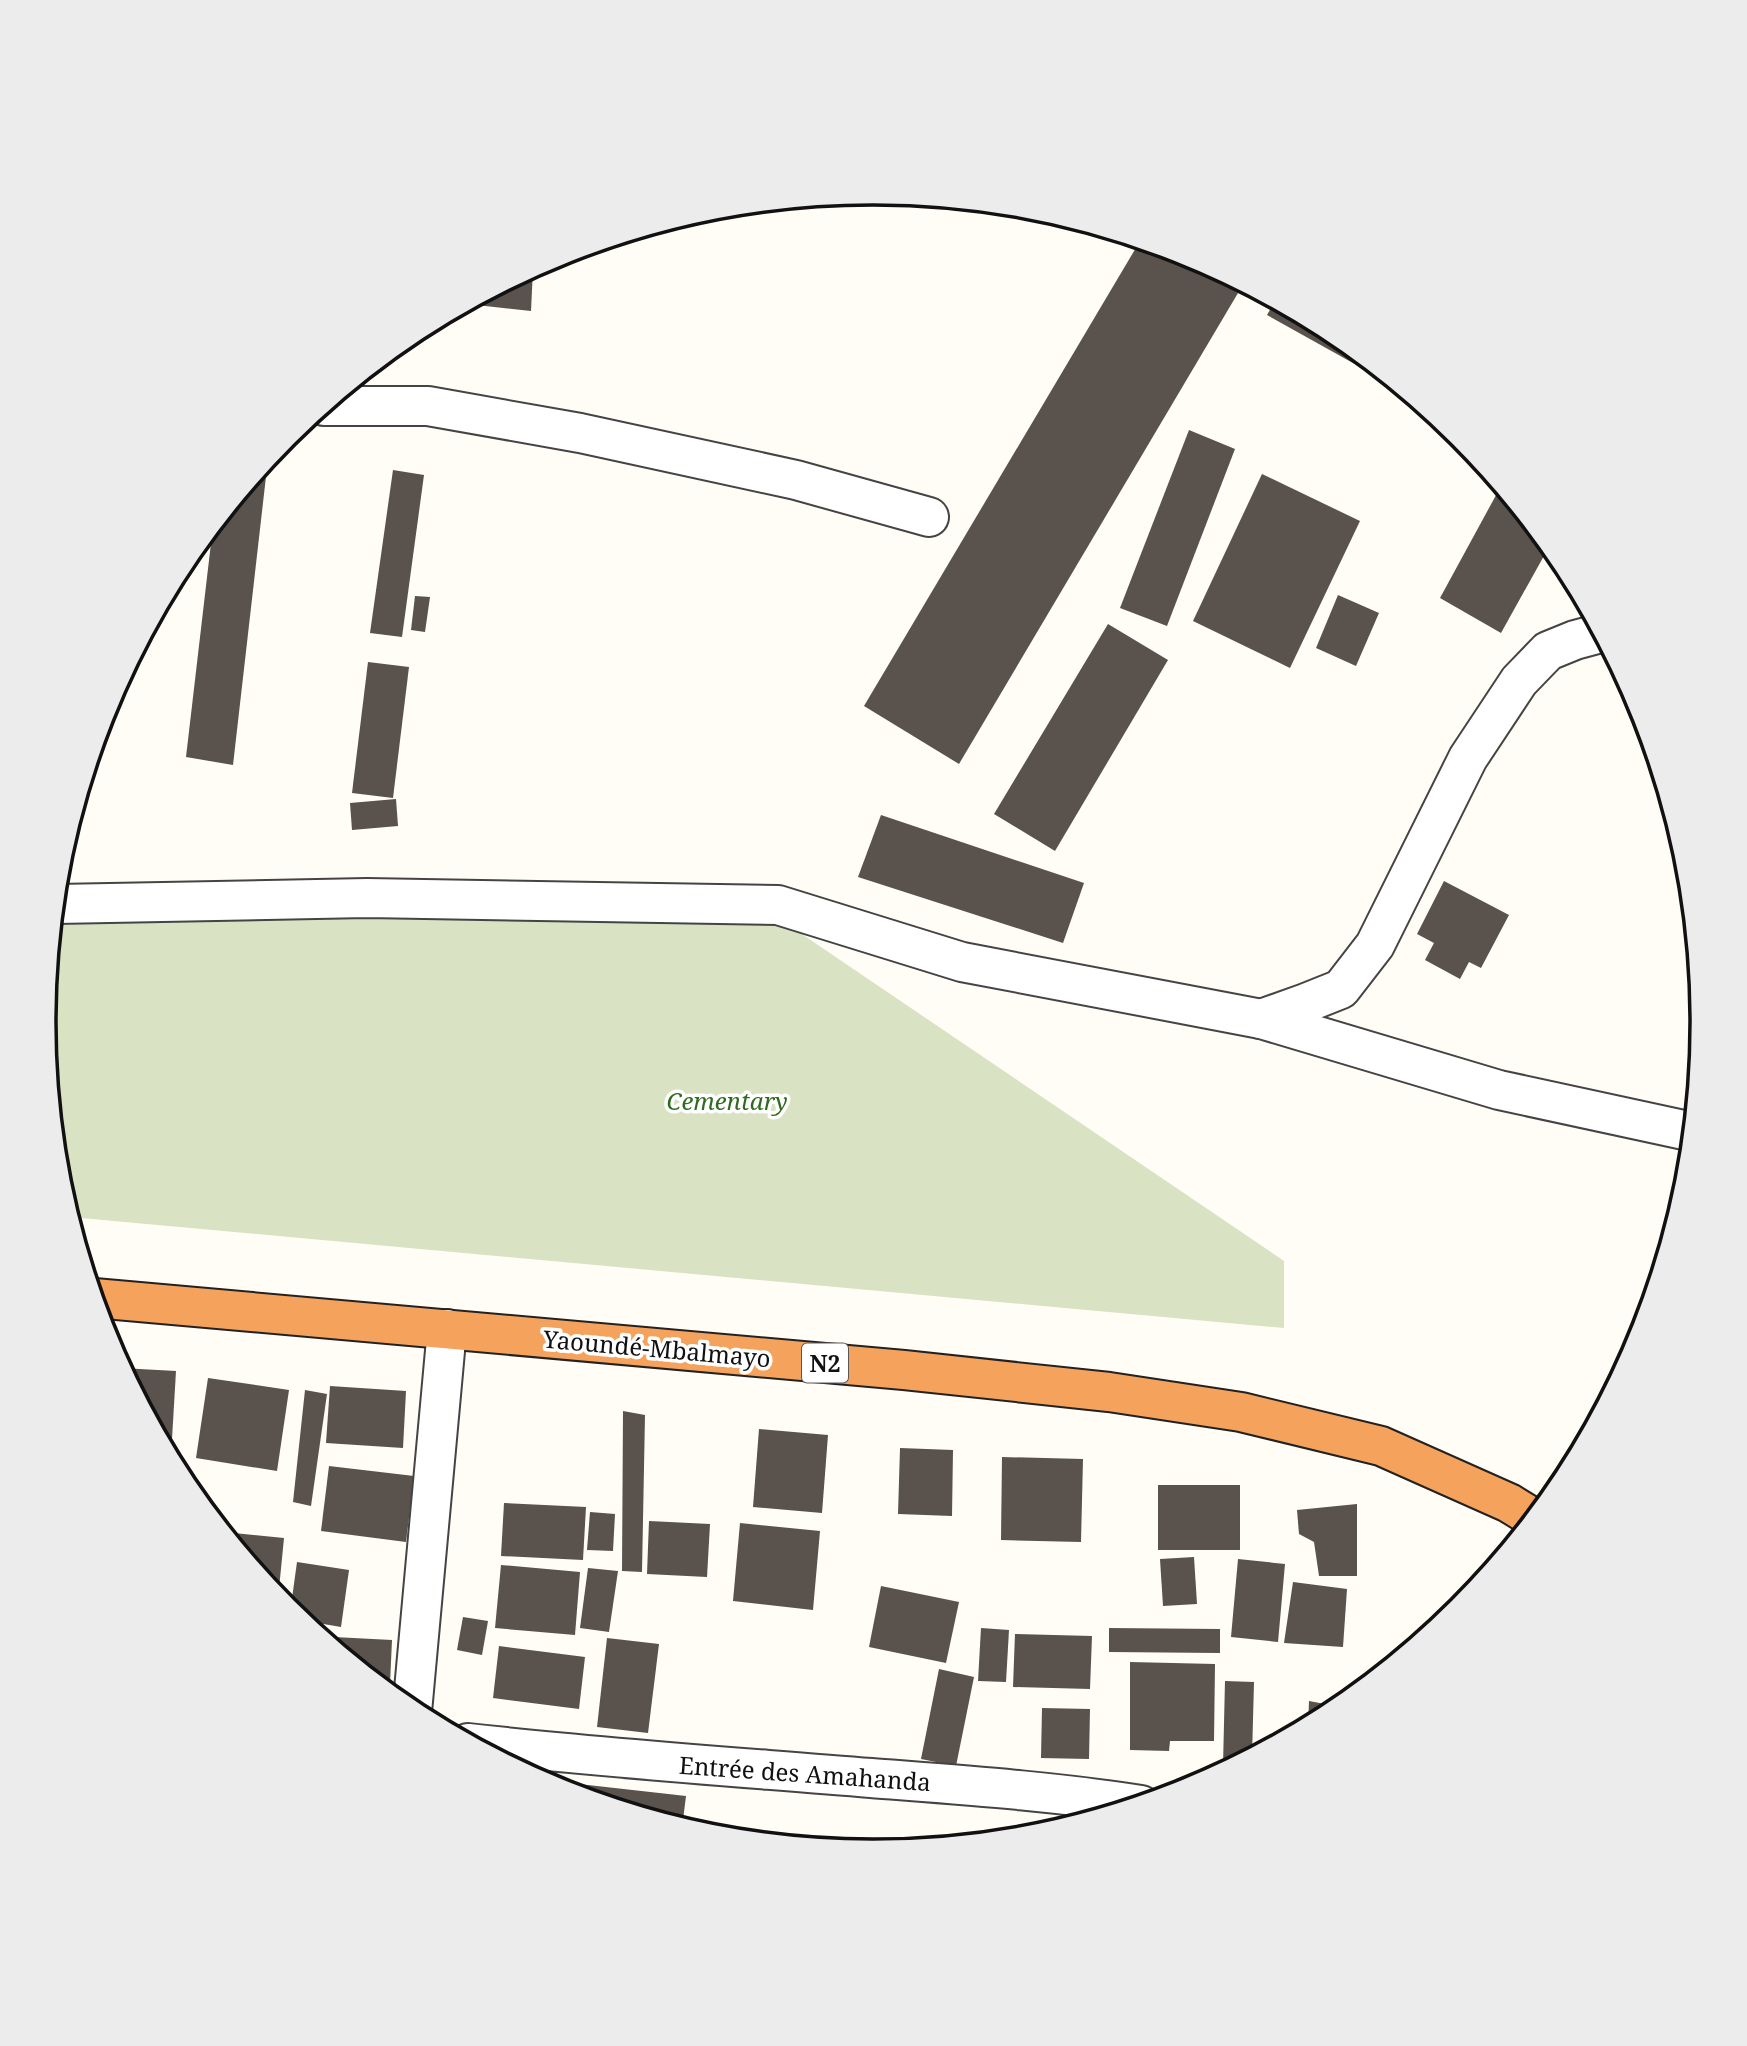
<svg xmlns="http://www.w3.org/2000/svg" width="1747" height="2046" font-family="'Noto Serif',serif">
  <rect width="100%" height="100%" fill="#fffdf5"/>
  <polygon fill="#d9e3c4" points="56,901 790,926 1284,1261 1284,1328 70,1217 60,1184 44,1023"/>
  <g fill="#5a524d">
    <polygon points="1140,241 1162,248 1238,293 959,764 864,706"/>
    <polygon points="533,269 531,311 476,305 477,299"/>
    <polygon points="1275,301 1335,333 1405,392 1267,315"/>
    <polygon points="1189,430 1235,449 1167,626 1120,608"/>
    <polygon points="268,459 233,765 186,757 213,526"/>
    <polygon points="393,470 424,475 402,637 370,633"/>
    <polygon points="1262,474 1360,521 1290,668 1193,621"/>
    <polygon points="1501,486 1550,545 1501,633 1440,598"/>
    <polygon points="1338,595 1379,613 1356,666 1316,648"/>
    <polygon points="415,596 430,597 425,632 411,630"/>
    <polygon points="1108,624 1168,660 1055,851 994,814"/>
    <polygon points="368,662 409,667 393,798 352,793"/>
    <polygon points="396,799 398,826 352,830 350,803"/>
    <polygon points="881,815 1084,883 1063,943 858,877"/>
    <polygon points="1444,881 1509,915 1481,968 1469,962 1460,979 1425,960 1434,943 1417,934"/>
    <polygon points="1646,1321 1640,1341 1638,1345 1629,1330"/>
    <polygon points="121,1368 176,1371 172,1439 159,1439"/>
    <polygon points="208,1378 289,1390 277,1471 196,1458"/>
    <polygon points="330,1386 406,1391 403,1448 326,1443"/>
    <polygon points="305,1390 327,1394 311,1506 293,1502"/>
    <polygon points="623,1411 645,1415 642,1572 622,1571"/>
    <polygon points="759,1429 828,1435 822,1513 753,1507"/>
    <polygon points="900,1448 953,1450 952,1516 898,1514"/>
    <polygon points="1002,1457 1083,1459 1081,1542 1001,1540"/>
    <polygon points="329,1466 414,1476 406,1542 321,1531"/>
    <polygon points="176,1470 191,1470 191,1493 183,1484"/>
    <rect x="1158" y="1485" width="82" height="65"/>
    <polygon points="504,1503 586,1507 583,1560 501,1556"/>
    <polygon points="1357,1504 1357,1576 1319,1576 1314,1542 1299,1534 1297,1510"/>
    <polygon points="590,1512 615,1514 613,1551 587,1550"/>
    <polygon points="649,1521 710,1524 707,1577 647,1574"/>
    <polygon points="740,1523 820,1531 813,1610 733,1601"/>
    <polygon points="234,1533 284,1538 278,1599 233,1544"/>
    <polygon points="1194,1557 1197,1604 1163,1606 1160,1559"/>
    <polygon points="1238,1559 1285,1564 1278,1642 1231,1637"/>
    <polygon points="297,1562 349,1570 341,1627 300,1620 290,1613"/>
    <polygon points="501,1565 580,1572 575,1635 495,1628"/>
    <polygon points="588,1568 618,1571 609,1632 580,1628"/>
    <polygon points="1293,1582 1347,1589 1343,1647 1284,1643"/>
    <polygon points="881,1586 959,1602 946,1663 869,1647"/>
    <polygon points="463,1617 488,1621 482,1655 457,1650"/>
    <polygon points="981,1628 1009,1630 1006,1682 978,1681"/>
    <polygon points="1109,1628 1220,1629 1220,1653 1109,1652"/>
    <polygon points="1015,1634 1092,1636 1090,1689 1013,1687"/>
    <polygon points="334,1637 392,1640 390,1684 376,1683 333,1648"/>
    <polygon points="607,1638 659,1644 648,1733 597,1727"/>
    <polygon points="499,1646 585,1657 579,1709 493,1698"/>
    <polygon points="1130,1662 1215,1664 1214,1741 1170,1741 1169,1751 1130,1750"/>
    <polygon points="939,1669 974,1677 956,1766 921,1759"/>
    <polygon points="1225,1681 1254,1682 1252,1757 1235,1766 1223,1766"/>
    <polygon points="1309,1701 1341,1707 1308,1727"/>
    <polygon points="1042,1708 1090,1709 1089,1759 1041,1758"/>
    <polygon points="579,1784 686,1796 682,1828 577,1796"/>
  </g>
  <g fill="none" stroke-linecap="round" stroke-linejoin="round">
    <defs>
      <g id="minor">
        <polyline points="324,406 428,406 580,433 796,480 929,517"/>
        <polyline points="56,904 367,898 778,905 962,962 1261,1019 1499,1090 1693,1132"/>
        <polyline points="1261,1019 1306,1003 1341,989 1375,945 1468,758 1519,681 1548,651 1575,640 1601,633"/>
        <polyline points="412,1712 447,1329"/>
        <path d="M468 1743C602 1758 737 1767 871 1778 961 1785 1051 1791 1141 1805"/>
      </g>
      <polyline id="highway" points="94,1298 904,1370 1109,1392 1241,1412 1381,1446 1509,1503 1535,1519"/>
    </defs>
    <use href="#minor" stroke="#444" stroke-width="42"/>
    <use href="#highway" stroke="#222" stroke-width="42"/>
    <use href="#minor" stroke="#fff" stroke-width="38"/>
    <use href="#highway" stroke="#f5a25d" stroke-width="38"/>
  </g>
  <g text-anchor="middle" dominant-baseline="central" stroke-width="7" stroke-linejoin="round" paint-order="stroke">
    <rect fill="#fff" stroke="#585858" stroke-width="2" x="802" y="1343.5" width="46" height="39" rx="5"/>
    <g font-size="23" font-weight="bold" fill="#111">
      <text x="825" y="1363">N2</text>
    </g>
    <g font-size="24" font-style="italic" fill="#2f6b1f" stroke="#fff">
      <text x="727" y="1100">Cementary</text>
    </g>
    <g font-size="24" fill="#111" stroke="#fff">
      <text transform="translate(657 1348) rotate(5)">Yaoundé-Mbalmayo</text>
      <text transform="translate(805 1773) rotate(4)">Entrée des Amahanda</text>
    </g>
  </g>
  <path d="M0 0H1747V2046H0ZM56 1022a817 817 0 1 1 1634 0a817 817 0 1 1-1634 0Z" fill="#ececec" fill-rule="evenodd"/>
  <path fill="none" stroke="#111" stroke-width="3.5" d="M56 1022a817 817 0 1 1 1634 0a817 817 0 1 1-1634 0Z"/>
</svg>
